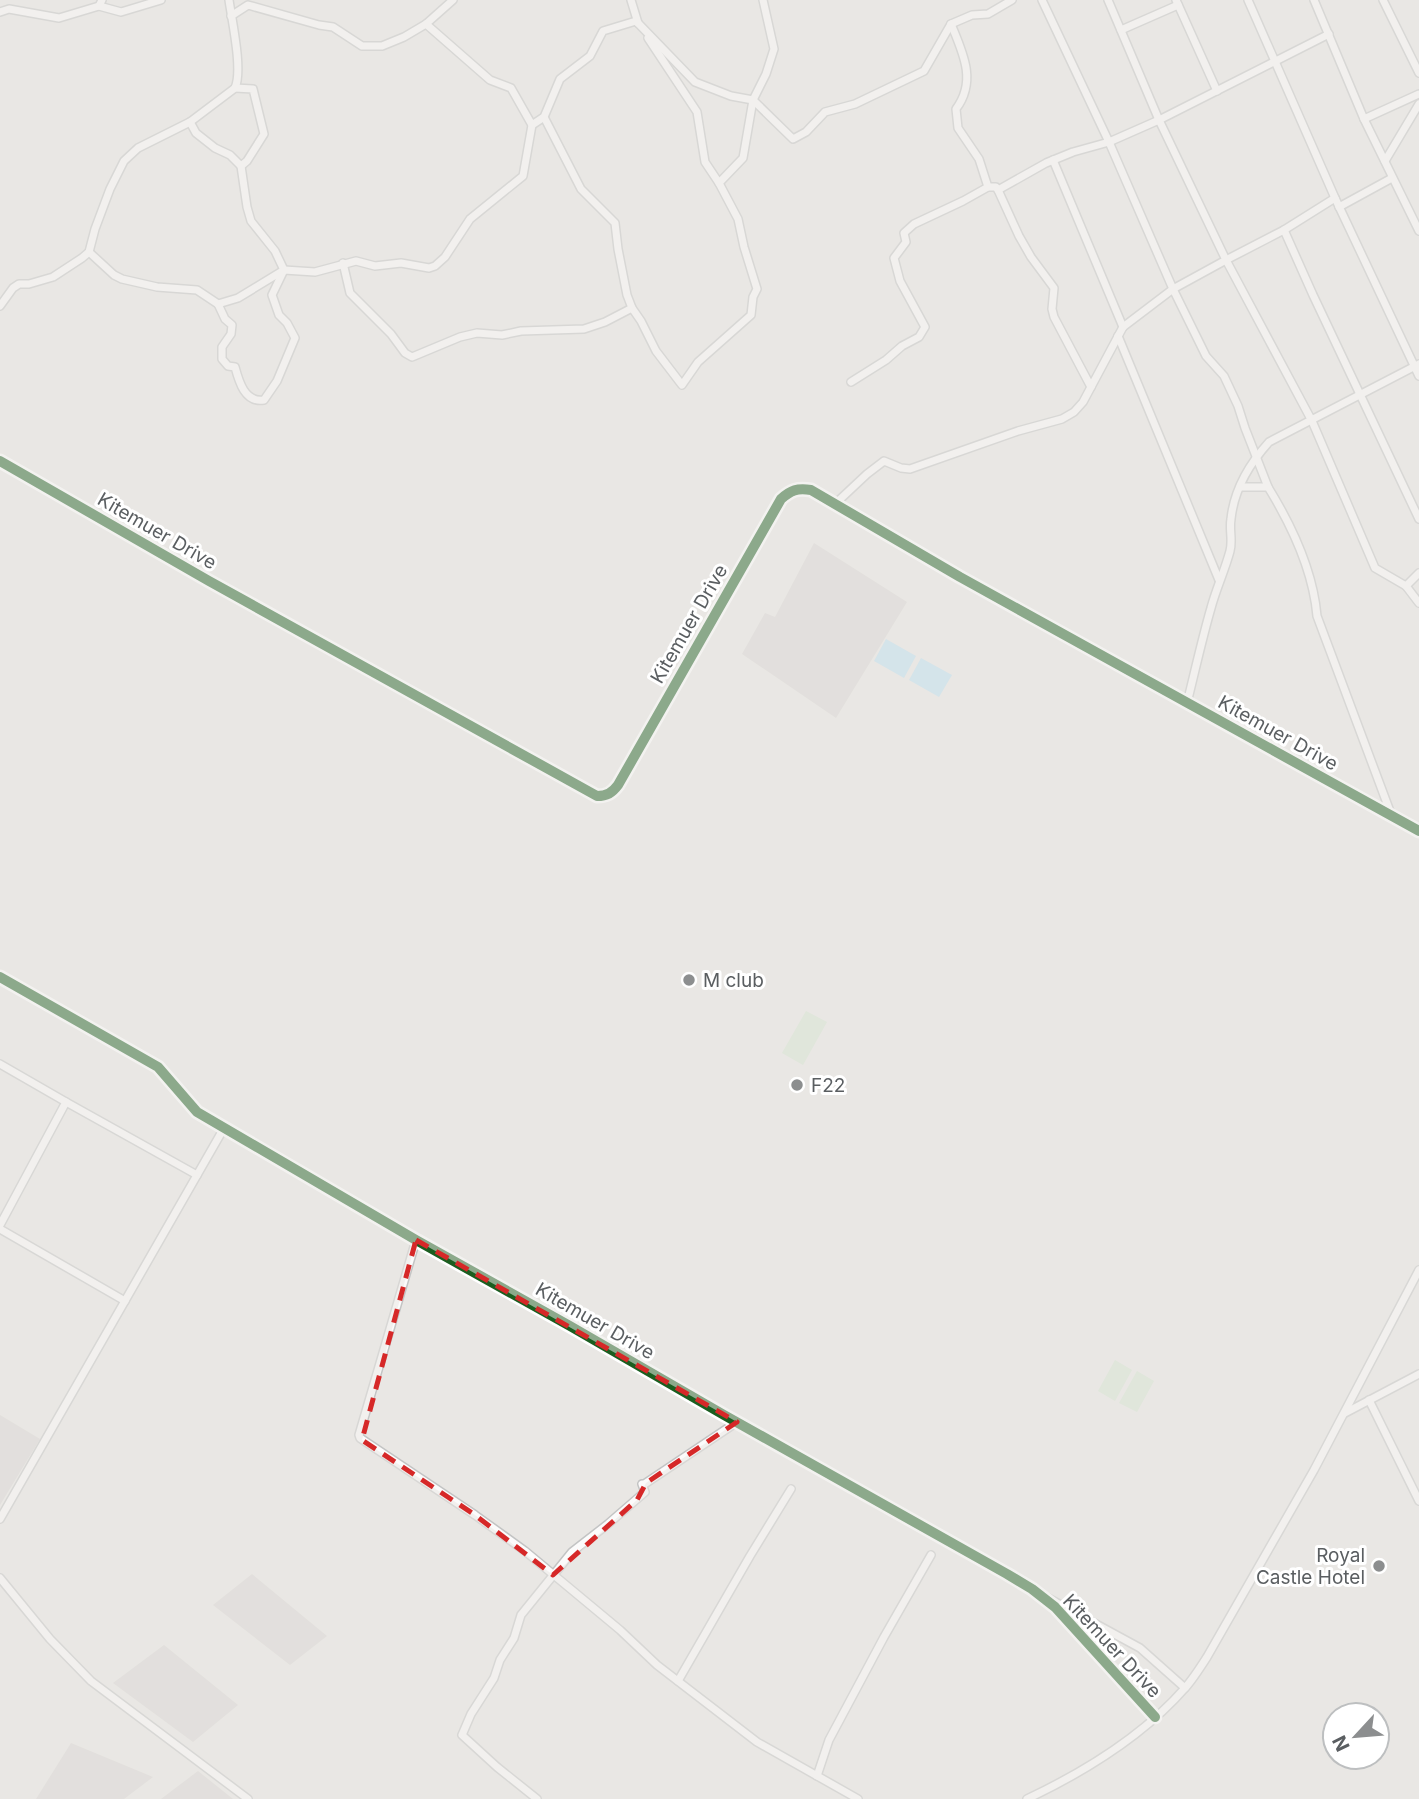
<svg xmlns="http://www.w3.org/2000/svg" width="1419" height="1799" font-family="Inter,sans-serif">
  <rect width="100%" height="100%" fill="#e9e7e4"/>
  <g fill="#d9d6d4">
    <polygon points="814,543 907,602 836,718 742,654 765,613 775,617"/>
    <polygon points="0,1415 40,1439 0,1505"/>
    <polygon points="252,1574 327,1636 290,1665 213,1605"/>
    <polygon points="164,1645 238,1705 193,1742 113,1683"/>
    <polygon points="71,1743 153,1777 124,1799 36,1799"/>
    <polygon points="198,1771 233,1799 161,1799"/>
  </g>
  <g fill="#d4e4d0">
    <polygon points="806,1011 827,1022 803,1065 782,1053"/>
    <polygon points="1115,1360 1132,1370 1115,1401 1098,1391"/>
    <polygon points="1137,1371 1154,1381 1137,1412 1119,1403"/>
  </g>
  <g fill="#bbdff1">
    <polygon points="886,639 916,656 904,678 874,661"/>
    <polygon points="921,658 952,675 939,697 909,680"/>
  </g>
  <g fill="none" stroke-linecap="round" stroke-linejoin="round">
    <defs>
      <g id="minor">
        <polyline points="631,0 638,23"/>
        <polyline points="1108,0 1159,120 1226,260 1173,289 1206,356 1224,376 1238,406 1245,428 1268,487"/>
        <polyline points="1176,0 1217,91"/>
        <polyline points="1248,0 1335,198 1419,376"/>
        <polyline points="1314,0 1364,119 1419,231"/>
        <polyline points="1383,0 1419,73"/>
        <polyline points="99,6 121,12 161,0"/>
        <polyline points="0,12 9,9 59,18 99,6 102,0"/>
        <polyline points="231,16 248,5 319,25 333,27 362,46 382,46 404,37 426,24 453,0"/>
        <polyline points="636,21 695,82 731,96 753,100 793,139 806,132 825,112 855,104 924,71 951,24 972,15 988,14 1012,0"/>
        <path d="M951 24C963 53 977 81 956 109L958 128 979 159 988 187"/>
        <polyline points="1121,30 1178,5"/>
        <polyline points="648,38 697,112 705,162 719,183"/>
        <polyline points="235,88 253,89 264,134 247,161 241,166"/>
        <polyline points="544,117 581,189 615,223 618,249 627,295 632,308 641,321 656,351 682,385 698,362 751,315 753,297 757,289 744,247 738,219 719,183 743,158 753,100 766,74 774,49 763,0"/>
        <polyline points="1364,119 1419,94"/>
        <polyline points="532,125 544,117 560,79 590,56 603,31 636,21"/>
        <polyline points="1053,160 1123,327"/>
        <polyline points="1385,161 1419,104"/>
        <polyline points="998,190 1019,236 1031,257 1054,288 1052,309 1054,317 1091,387"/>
        <polyline points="1335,198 1284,230 1226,260 1312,421 1375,568 1406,586"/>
        <polyline points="1339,207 1392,178"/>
        <polyline points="1284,230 1313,295 1419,519"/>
        <path d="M89 252 114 275 122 279 157 287 197 290 218 304 225 319 232 325 231 334 222 347V359L228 366 235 367C239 382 245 403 264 400L277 381 295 338 287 323 279 315 272 295 284 270 275 251 251 221 247 207 241 166 230 155 215 148 196 133 190 122"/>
        <polyline points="343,263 350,293 391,334 405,353 412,357 460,337 477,333 502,335 521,331 584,329 605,322 632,308"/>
        <polyline points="218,304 238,298 284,270 315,272 356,261 375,266 401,263 429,268 435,266 445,257 470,219 523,176 532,125 511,88 490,80 426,24"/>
        <path d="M0 306 13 288 19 284H29L53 277 82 258 89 252 95 229 110 189 124 161 138 148 190 122 235 88C243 70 232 21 229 0"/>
        <polyline points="1118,336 1219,580"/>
        <polyline points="851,382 886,360 902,346 919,337 925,327 900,281 894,258 906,242 904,233 914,224 963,201 988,187 996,187 998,190 1046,163 1073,152 1109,142 1159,120 1329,34"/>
        <path d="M0 461 209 581 597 796C607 796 612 793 618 785L781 499C791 490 797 488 811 490L960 577 1419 831"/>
        <path d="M1240 487H1268C1292 526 1313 570 1317 616L1391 814"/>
        <polyline points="835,504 867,474 884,461 901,468 910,469 1018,431 1062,419 1074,412 1083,402 1123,327 1173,289 1109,142 1042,0"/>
        <polyline points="1419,573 1406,586 1419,603"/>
        <path d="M1187 703C1195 671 1202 639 1211 608 1216 589 1225 570 1230 551 1233 540 1229 530 1231 519 1234 490 1250 463 1269 442L1419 364"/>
        <polyline points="0,977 158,1067 197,1112 416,1240 570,1326 724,1415 1007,1574 1032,1589 1055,1607 1155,1717"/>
        <polyline points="0,1064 66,1102 0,1225"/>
        <polyline points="66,1102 197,1175"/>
        <polyline points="0,1229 125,1301"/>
        <polyline points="416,1240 359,1435 360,1438 475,1515 525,1551 620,1630 657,1665 757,1742 858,1799"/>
        <polyline points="1369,1400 1419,1501"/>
        <polyline points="1345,1413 1419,1374"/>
        <polyline points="643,1485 737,1422"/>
        <polyline points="0,1519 224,1128"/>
        <polyline points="0,1578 50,1639 91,1681 248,1799"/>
        <polyline points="1048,1598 1140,1648 1185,1688"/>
        <polyline points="678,1681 750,1556 791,1489"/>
        <polyline points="817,1776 829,1740 884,1637 931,1555"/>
        <polyline points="537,1799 497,1767 462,1735 471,1714 494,1678 500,1660 514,1638 521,1615 572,1552 608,1524 645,1492 642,1484"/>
        <path d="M1027 1799C1084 1772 1143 1736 1185 1688 1193 1679 1200 1668 1207 1657L1314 1470 1419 1270"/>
      </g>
    </defs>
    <use href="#minor" stroke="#c3c4c4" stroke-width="10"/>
    <use href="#minor" stroke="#fcfbfb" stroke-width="7"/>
    <defs>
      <g id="cycleway">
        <path d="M0 461 209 581 597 796C607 796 612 793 618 785L781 499C791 490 797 488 811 490L960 577 1419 831"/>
        <polyline points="0,977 158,1067 197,1112 416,1240 570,1326 724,1415 1007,1574 1032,1589 1055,1607 1155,1717"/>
      </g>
    </defs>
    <use href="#cycleway" stroke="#fff" stroke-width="15"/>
    <use href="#cycleway" stroke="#1b5e20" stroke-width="10"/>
  </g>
  <path d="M0 0H1419V1799H0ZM416 1240 737 1422 646 1483 637 1500 553 1575 475 1515 362 1440Z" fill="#e9e7e4" fill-opacity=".55" fill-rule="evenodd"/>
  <path fill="none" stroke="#d62828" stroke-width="5" stroke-dasharray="14 9" stroke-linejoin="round" d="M416 1240 737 1422 646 1483 637 1500 553 1575 475 1515 362 1440Z"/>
  <g fill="#8c8e8f" stroke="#fff" stroke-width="2.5">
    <circle cx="689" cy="980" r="7"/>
    <circle cx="797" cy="1085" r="7"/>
    <circle cx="1379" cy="1566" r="7"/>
  </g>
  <g text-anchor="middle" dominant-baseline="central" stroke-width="6" stroke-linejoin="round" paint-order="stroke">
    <g font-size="19" fill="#5a5e61" stroke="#fff">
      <text transform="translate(157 531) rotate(30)">Kitemuer Drive</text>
      <text transform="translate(689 624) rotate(-60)">Kitemuer Drive</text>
      <text transform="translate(1278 733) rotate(29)">Kitemuer Drive</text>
      <text transform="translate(595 1321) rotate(30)">Kitemuer Drive</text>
      <text transform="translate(1112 1646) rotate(47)">Kitemuer Drive</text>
    </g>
    <g font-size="19" fill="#5a5e61" stroke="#fff" text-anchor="start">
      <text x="703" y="980">M club</text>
      <text x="811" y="1085">F22</text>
      <text x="1365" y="1555" text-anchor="end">Royal<tspan x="1365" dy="22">Castle Hotel</tspan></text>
    </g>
  </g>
  <g transform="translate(1356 1736) rotate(244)"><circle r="33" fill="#ffffff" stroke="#bdbfc0" stroke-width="2"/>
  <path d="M0-5L12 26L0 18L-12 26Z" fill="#8c8e8f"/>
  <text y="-10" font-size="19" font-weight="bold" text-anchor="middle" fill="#5a5e61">N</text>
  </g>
</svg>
